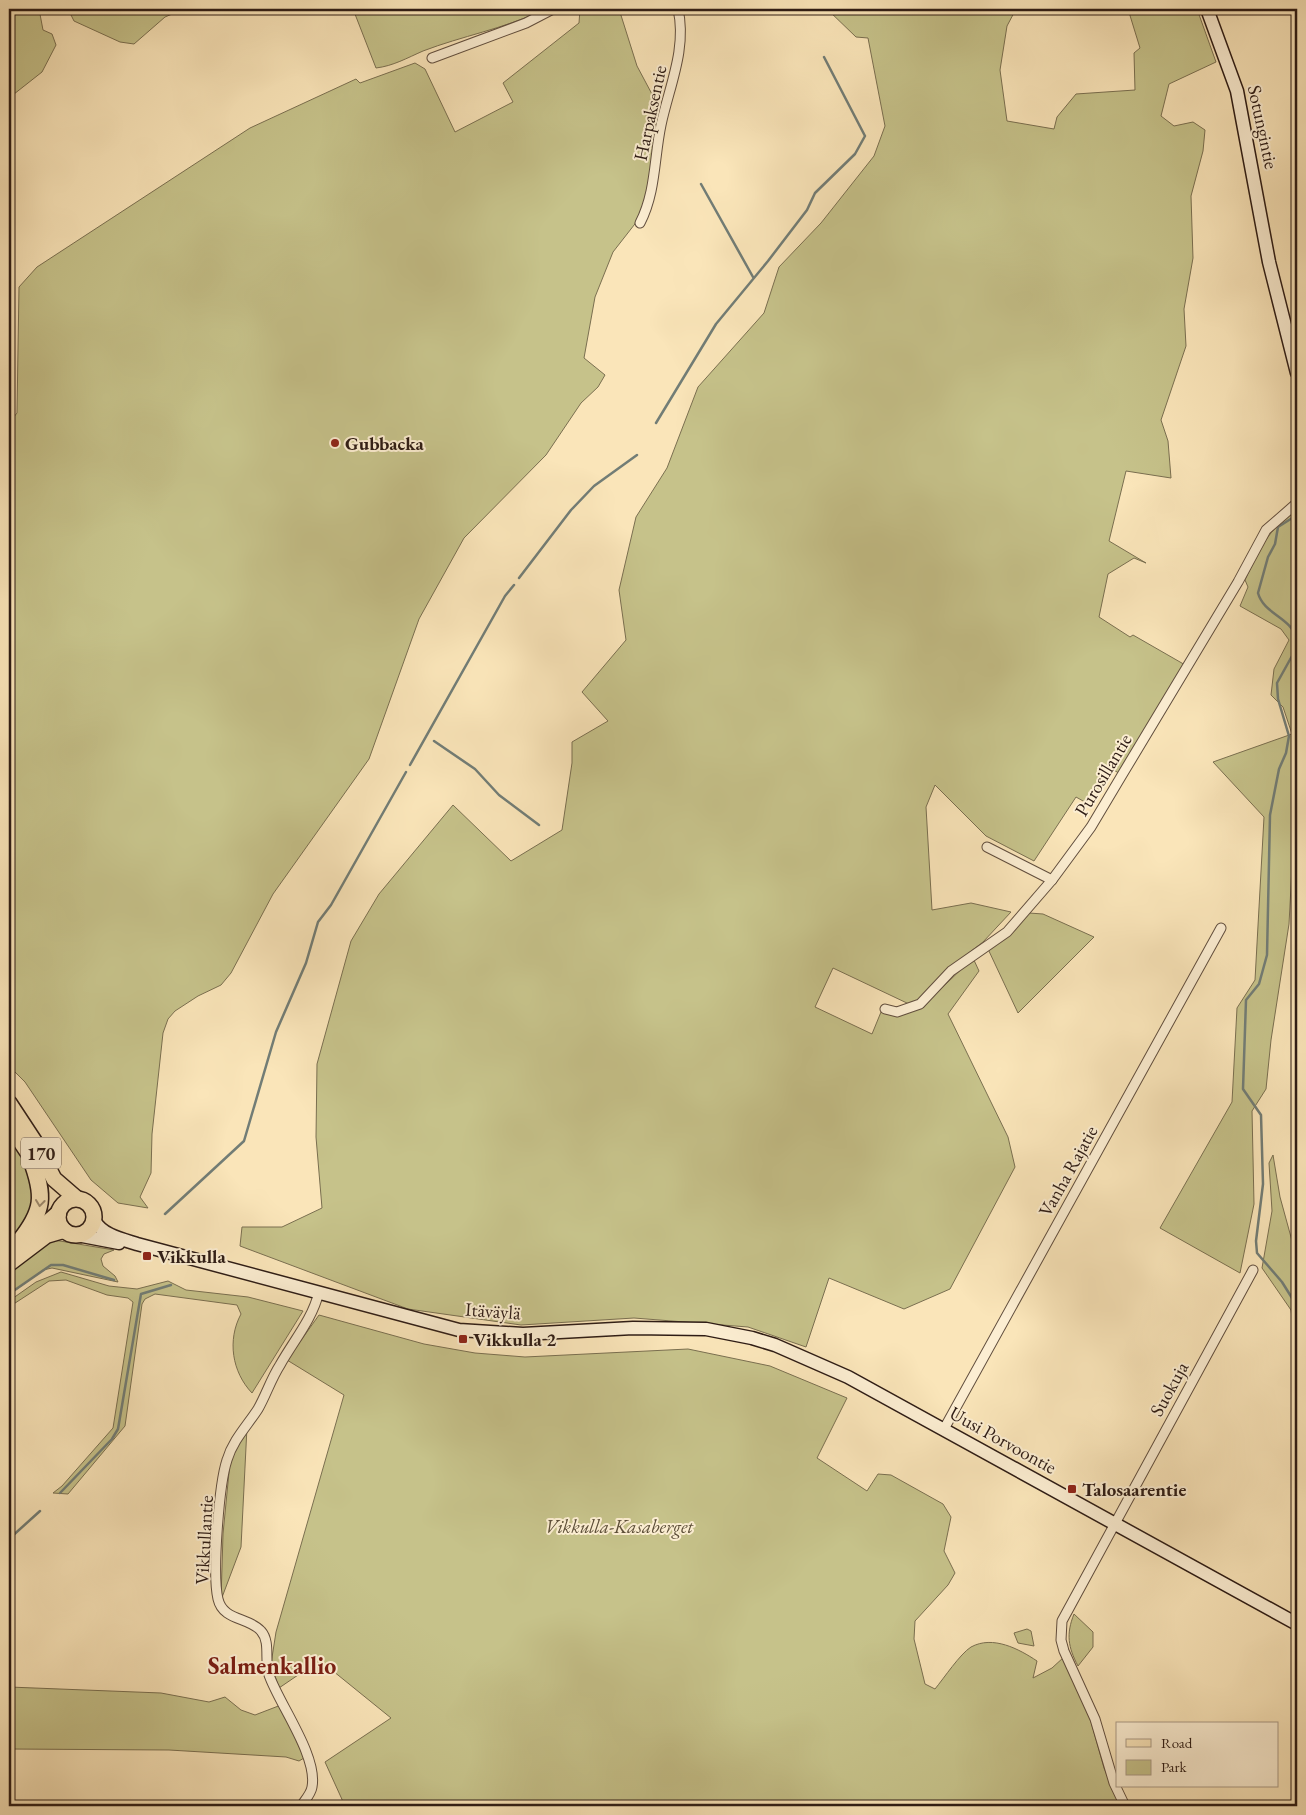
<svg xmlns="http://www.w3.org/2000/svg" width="1306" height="1815" font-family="'EB Garamond',serif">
  <rect width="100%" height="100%" fill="#fae5b9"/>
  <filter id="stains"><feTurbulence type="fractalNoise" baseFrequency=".004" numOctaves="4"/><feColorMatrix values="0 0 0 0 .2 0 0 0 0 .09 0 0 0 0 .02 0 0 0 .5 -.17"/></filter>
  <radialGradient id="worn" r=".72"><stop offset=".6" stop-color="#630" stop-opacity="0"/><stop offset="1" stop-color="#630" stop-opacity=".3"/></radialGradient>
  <g fill="#c6c28a" stroke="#7a6f50">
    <polygon points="11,9 39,9 43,30 52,34 56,45 42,72 9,98"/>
    <polygon points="68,9 184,9 165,17 134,44 120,42 74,21"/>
    <path d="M353 9H540L541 11C503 29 462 36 423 51 407 58 393 66 376 68Z"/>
    <polygon points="580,9 619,9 637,66 661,111 646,202 638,220 613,252 595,297 584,358 605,375 598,387 581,403 546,455 464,538 419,619 369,759 273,894 231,973 221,985 198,996 175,1011 168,1019 163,1033 152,1134 151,1173 140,1197 148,1208 118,1203 91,1180 25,1082 9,1066 9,423 17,413 19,287 37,267 250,128 356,79 360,83 415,63 425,69 455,132 513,102 503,83 579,23"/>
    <polygon points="827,9 1016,9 1007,26 1000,70 1007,121 1054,129 1057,117 1076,94 1135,90 1134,53 1140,48 1128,9 1197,9 1216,62 1169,84 1161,116 1174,126 1193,122 1205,130 1203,151 1191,196 1193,258 1184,309 1186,346 1161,420 1168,441 1171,478 1126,471 1109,541 1146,563 1134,558 1108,574 1099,617 1130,637 1133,635 1187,666 1122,775 1112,769 1092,806 1076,797 1034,861 986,836 935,785 926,807 932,910 971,903 1011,912 983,942 949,968 918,1001 909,1004 833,968 815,1007 872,1034 881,1012 896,1016 922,1007 973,958 979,971 948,1014 1008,1137 1015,1167 950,1289 904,1309 829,1278 806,1347 748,1327 634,1318 521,1325 408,1309 240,1246 242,1227 282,1227 322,1208 316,1137 317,1064 351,941 379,894 453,805 511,861 562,830 572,763 572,742 608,721 582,692 626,640 619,590 636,517 667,468 698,387 764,313 779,267 821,223 874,156 885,126 868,38 856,37"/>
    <path d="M1297 507V849L1292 867 1289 924 1271 1040 1266 1089 1252 1111 1254 1204 1240 1273 1160 1228 1232 1102 1237 1008 1255 980 1264 817 1213 762 1292 734 1283 707 1271 695 1274 669 1289 640 1281 629 1240 606 1248 587 1245 580C1261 545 1267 533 1297 507Z"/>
    <polygon points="1029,913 1043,914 1094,937 1018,1013 988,949"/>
    <polygon points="9,1136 26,1164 37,1200 21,1230 9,1239"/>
    <polygon points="1273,1155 1280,1197 1297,1259 1297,1357 1291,1310 1262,1268 1272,1211 1269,1163"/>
    <polygon points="54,1240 114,1250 104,1254 101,1259 103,1266 115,1276 118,1282 52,1268 43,1270 9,1295 9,1269 46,1242"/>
    <path d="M61 1272 109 1286 137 1289 168 1281 186 1290 248 1297 303 1311 252 1393C232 1372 227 1340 241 1314L237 1305 155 1294 145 1299 142 1304 125 1426 68 1494 53 1493 62 1486 113 1428 133 1302 128 1298 107 1295 66 1280 49 1281 9 1307V1301L36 1282Z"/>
    <path d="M319 1315 424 1344 475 1353 525 1357 688 1349 770 1366 847 1398 817 1458 867 1491 878 1474 891 1475 943 1504 951 1517 944 1551 955 1573 948 1585 915 1621 914 1639 925 1684 935 1689C944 1678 960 1654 971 1647 993 1635 1019 1649 1037 1661L1033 1678 1052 1668 1064 1657 1090 1718 1104 1768 1120 1806H345L325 1762 391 1718 333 1671 301 1673 279 1688 271 1664 276 1632 344 1395 287 1360Z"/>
    <polygon points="247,1427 241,1547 221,1600 223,1534 230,1462"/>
    <path d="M1074 1614 1093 1632V1647L1078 1666C1068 1647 1066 1634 1074 1614Z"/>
    <polygon points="1027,1629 1031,1631 1034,1646 1018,1643 1014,1633"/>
    <polygon points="9,1687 161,1693 209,1702 225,1697 241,1710 255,1715 281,1705 304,1758 299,1761 286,1757 169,1750 9,1749"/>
  </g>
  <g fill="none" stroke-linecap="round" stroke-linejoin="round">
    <g stroke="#727d76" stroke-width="2.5">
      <polyline points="701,184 753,277"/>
      <polyline points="656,423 716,324 768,261 807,210 815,193 855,154 865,136 824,57"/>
      <path d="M1297 515 1278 527 1275 544 1268 557 1258 593C1264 615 1292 617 1297 640"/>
      <polyline points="519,578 571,510 594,486 637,455"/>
      <polyline points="1297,647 1277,683 1278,699 1289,736 1286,753 1279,769 1270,815 1267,955 1259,984 1246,1000 1243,1089 1261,1115 1263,1184 1256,1241 1257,1253 1282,1282 1297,1306"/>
      <polyline points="434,741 475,769 499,795 539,825"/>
      <polyline points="410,765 505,596 514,585"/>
      <polyline points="165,1214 244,1141 276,1032 306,963 318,922 331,905 406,772"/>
      <polyline points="9,1294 51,1265 63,1265 114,1280"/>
      <polyline points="60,1493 112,1439 118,1429 141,1294 171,1285"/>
      <polyline points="9,1539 40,1511"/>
    </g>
    <defs>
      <g id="street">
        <polyline points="432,58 526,23 553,9"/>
        <path d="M640 223C656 192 654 158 661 125 669 87 687 49 678 9"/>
        <polyline points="987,847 1052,880"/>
        <polyline points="885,1009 897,1012 920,1004 951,971 1007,932 1052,880 1091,827 1122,775 1238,582 1266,530 1297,503"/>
        <polyline points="944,1429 1221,928"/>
        <path d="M301 1806C305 1800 311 1794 312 1787 318 1756 279 1704 269 1675 264 1662 271 1642 261 1631 249 1617 223 1621 218 1599 212 1574 219 1484 227 1460 233 1440 247 1426 258 1409 266 1395 271 1379 280 1365 294 1340 312 1320 319 1292"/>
        <polyline points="1125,1806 1114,1783 1095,1719 1064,1651 1061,1640 1062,1621 1253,1270"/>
      </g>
      <g id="secondary">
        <polyline points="1207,9 1237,91 1269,262 1297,373"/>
        <path d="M94 1220C102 1235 121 1239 137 1244L459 1330 523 1334 633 1328 706 1329 752 1338 775 1345 848 1377 1297 1624"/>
        <polyline points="77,1235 119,1243"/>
      </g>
      <g id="primary">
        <polyline points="9,1103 36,1144 54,1179 76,1198"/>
        <polyline points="9,1124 39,1169"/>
        <circle cx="76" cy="1217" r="18"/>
      </g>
      <g id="highway">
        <polyline points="35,1234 58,1214"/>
        <path d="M19 1242C44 1211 45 1196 31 1159"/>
        <polyline points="9,1263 46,1235 63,1230"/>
      </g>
    </defs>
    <use href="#street" stroke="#614e3e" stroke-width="11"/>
    <use href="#secondary" stroke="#2e1c15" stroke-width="15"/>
    <use href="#primary" stroke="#2e1c15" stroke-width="18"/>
    <use href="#highway" stroke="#2e1c15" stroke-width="19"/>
    <use href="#street" stroke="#fceed2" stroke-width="9"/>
    <use href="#secondary" stroke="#fceed2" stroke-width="12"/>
    <use href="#primary" stroke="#fae5b9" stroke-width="15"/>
    <use href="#highway" stroke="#fae5b9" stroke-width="16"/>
  </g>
  <defs><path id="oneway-chevron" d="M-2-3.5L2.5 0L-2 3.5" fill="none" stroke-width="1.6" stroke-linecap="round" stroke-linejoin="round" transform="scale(1.25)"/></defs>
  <use stroke="#9e8b6f" href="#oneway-chevron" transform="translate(40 1203) rotate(97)"/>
  <g fill="#8f2418" stroke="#fceed2" stroke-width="2">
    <circle cx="335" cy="443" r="5"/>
    <rect x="142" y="1251" width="10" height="10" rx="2.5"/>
    <rect x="458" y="1334" width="10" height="10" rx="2.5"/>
    <rect x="1067" y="1484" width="10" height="10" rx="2.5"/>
  </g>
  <g text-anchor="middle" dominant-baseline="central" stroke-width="4" stroke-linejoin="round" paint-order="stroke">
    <rect fill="#fceed2" stroke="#6c5b4e" stroke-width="1" x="21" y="1137.5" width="40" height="31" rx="4"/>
    <g font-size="18" font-weight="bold" fill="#2e1c15">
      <text x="41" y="1153">170</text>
    </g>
    <g font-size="19" fill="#2e1c15" stroke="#fceed2">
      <text transform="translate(650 113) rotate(-78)">Harpaksentie</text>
      <text transform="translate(1263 127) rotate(78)">Sotungintie</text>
      <text transform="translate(1103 775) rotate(-59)">Purosillantie</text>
      <text transform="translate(1068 1171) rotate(-61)">Vanha Rajatie</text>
      <text transform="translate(493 1311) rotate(4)">Itäväylä</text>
      <text transform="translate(1169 1389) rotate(-61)">Suokuja</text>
      <text transform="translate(1003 1440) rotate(29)">Uusi Porvoontie</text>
      <text transform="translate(204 1540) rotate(-87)">Vikkullantie</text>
    </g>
    <g font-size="19" font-weight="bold" fill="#2e1c15" stroke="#fceed2" text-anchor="start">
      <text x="345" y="443">Gubbacka</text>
      <text x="157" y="1256">Vikkulla</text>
      <text x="473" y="1339">Vikkulla 2</text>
      <text x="1082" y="1489">Talosaarentie</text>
    </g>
    <g font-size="19" font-style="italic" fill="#5c4e38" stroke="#fceed2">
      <text x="619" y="1526">Vikkulla-Kasaberget</text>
    </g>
    <g font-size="24" font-weight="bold" fill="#7a1f14" stroke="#fceed2">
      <text x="272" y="1665">Salmenkallio</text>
    </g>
  </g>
  <rect width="1306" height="1815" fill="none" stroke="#fae5b9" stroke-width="30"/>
  <rect x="10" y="10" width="1286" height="1795" fill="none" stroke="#2e1c15" stroke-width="2.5"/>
  <rect x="15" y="15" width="1276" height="1785" fill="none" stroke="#2e1c15"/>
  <rect x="1116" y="1722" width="162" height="65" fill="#fceed2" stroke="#aa9a86"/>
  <rect x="1126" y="1739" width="25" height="8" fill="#fae5b9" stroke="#aa9a86"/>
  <text x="1161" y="1748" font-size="15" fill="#2e1c15">Road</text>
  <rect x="1126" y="1760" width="25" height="15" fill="#c6c28a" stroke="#aa9a86"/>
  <text x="1161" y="1772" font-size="15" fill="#2e1c15">Park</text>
  <rect width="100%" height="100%" filter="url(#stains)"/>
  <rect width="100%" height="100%" fill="url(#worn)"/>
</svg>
